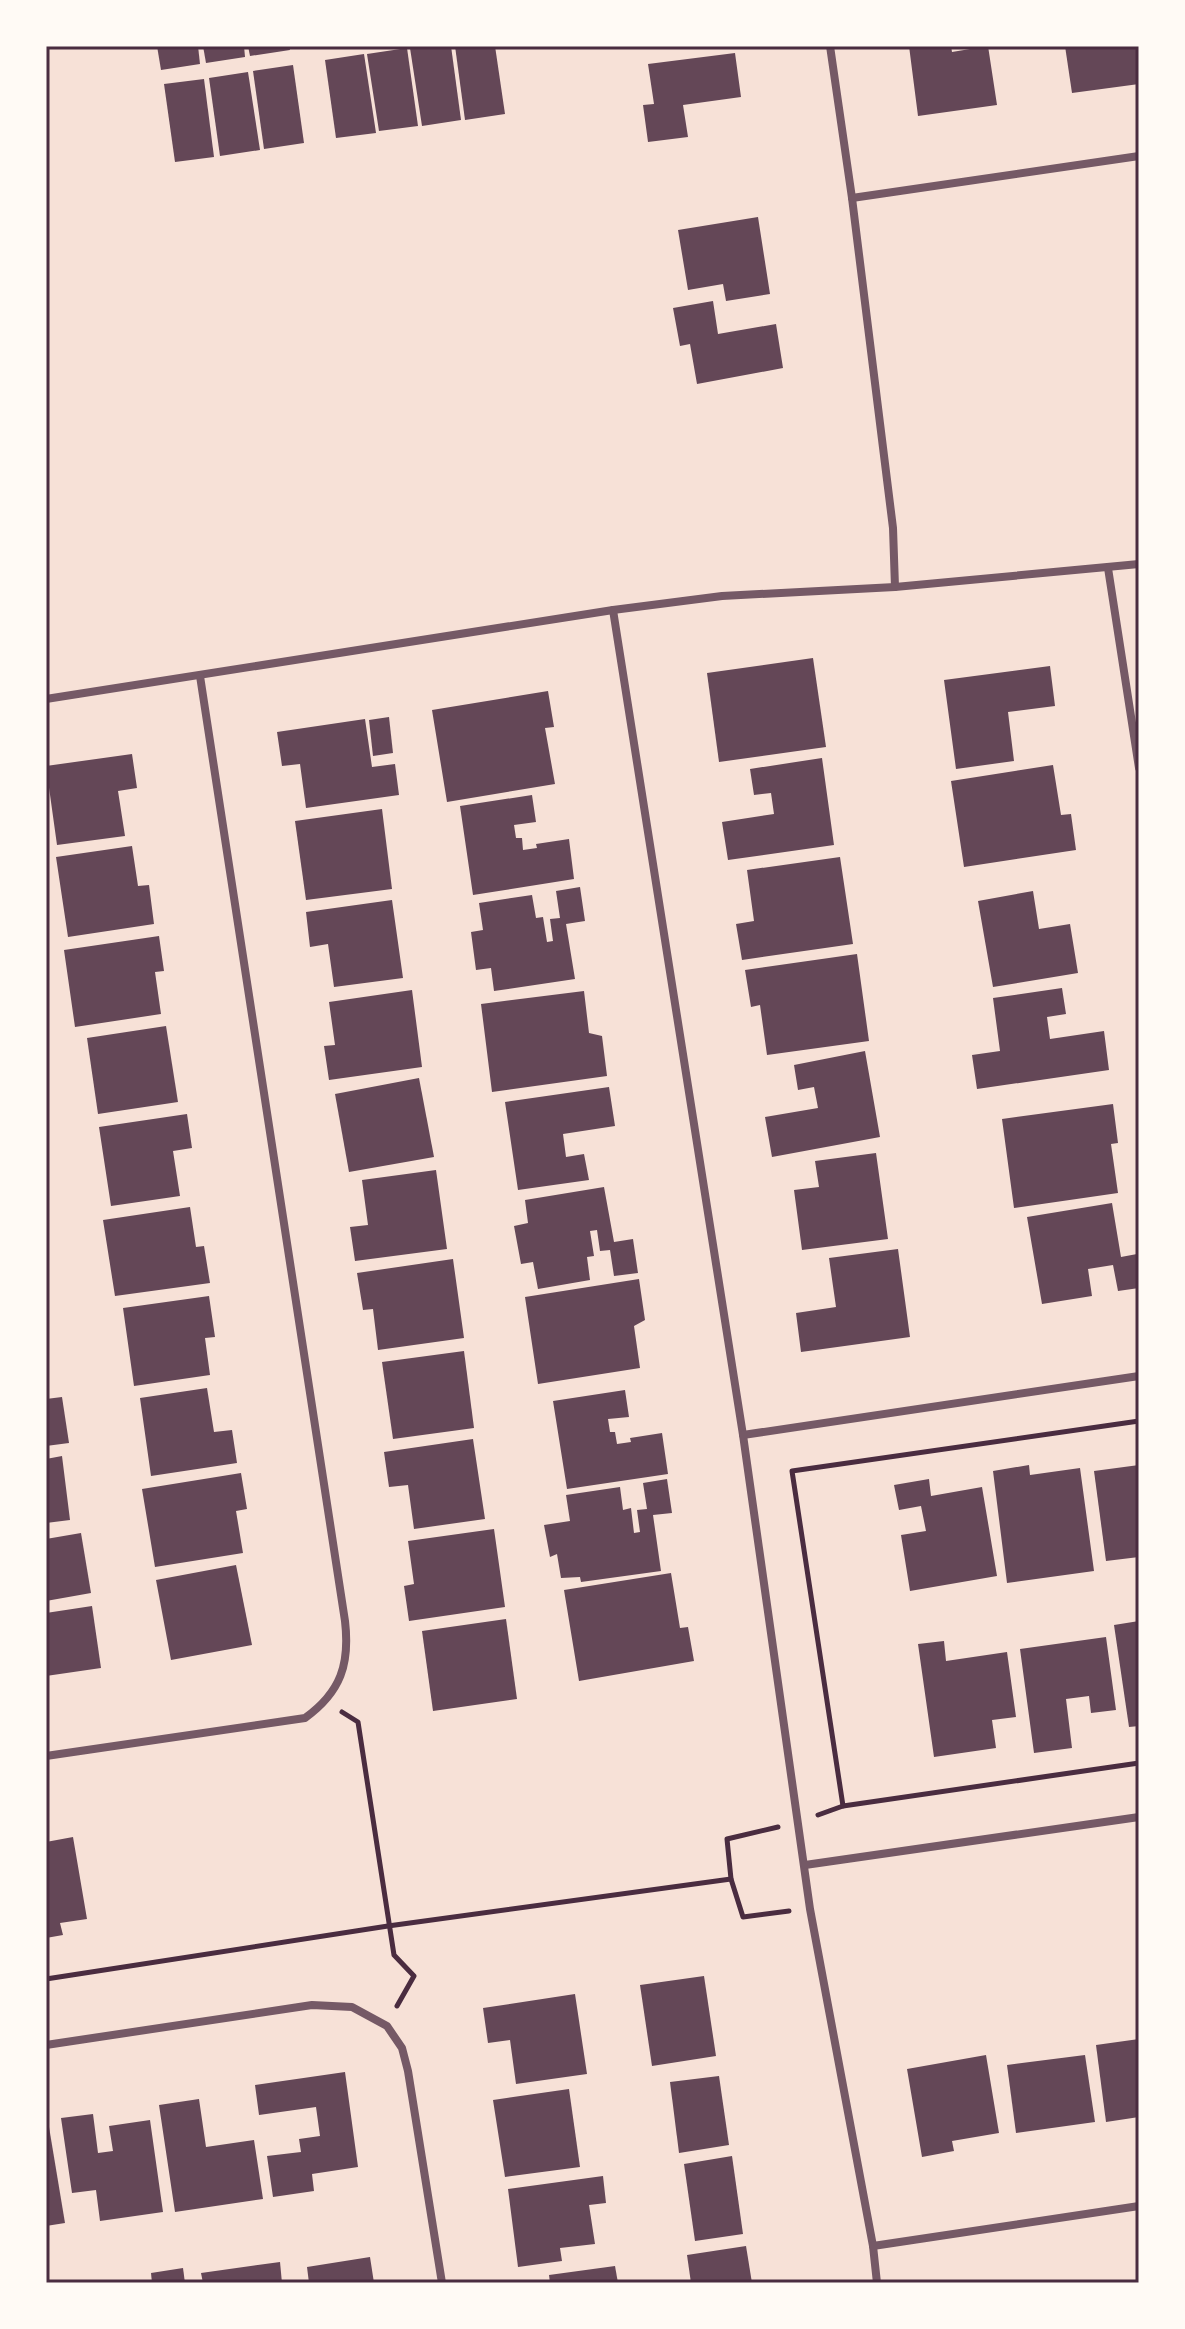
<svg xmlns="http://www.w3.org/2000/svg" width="1185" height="2329" font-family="Poppins,sans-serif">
  <rect width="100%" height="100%" fill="#f7e1d7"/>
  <g fill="#644757">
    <polygon points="157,46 198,46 200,64 161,70"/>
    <polygon points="203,46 244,46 245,57 206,63"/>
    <polygon points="248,46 289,46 290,50 250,56"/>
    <polygon points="423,46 451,46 461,120 422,126 410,48"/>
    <polygon points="455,46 495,46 505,114 465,120"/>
    <polygon points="909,46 951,46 952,52 988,46 997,105 918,116"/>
    <polygon points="1065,46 1139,46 1139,84 1072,93"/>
    <polygon points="407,48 418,126 379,131 367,54"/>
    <polygon points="735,53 741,97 683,105 688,137 648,142 643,105 654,104 648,64"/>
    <polygon points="364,54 376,133 336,138 325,60"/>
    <polygon points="293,65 304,143 264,149 253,71"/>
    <polygon points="248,72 260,150 220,156 209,78"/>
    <polygon points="204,79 214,157 175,162 164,84"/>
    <polygon points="758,217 770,294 726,301 723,284 688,290 678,230"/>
    <polygon points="713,301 718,334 776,324 783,368 697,384 690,344 680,346 673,308"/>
    <polygon points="813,658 826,747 719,762 707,673"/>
    <polygon points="1050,666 1055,706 1008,712 1014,761 956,769 944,680"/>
    <polygon points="548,691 554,727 545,728 555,784 447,802 432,710"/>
    <polygon points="389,717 393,753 373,756 369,720"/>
    <polygon points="365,719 372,767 395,764 399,795 306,808 300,764 282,766 277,732"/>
    <polygon points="132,754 137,788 118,791 125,836 57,845 46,766"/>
    <polygon points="822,758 834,845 728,860 722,822 774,814 771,793 754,795 750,769"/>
    <polygon points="1053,765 1061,815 1071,814 1076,850 964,867 951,781"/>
    <polygon points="532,795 536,822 514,825 516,838 522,838 523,850 537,848 536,844 569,839 574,879 473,895 460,806"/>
    <polygon points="382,809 392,889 306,900 295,821"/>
    <polygon points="132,846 138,886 149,885 154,924 68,937 56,857"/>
    <polygon points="840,857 853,944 742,960 736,924 754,921 747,870"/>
    <polygon points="580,887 585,921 566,924 575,979 494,991 491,968 476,970 471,932 483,930 479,903 532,895 536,918 543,917 547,942 553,941 550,919 560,918 556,891"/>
    <polygon points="1033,891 1039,929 1070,924 1078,973 993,987 978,901"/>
    <polygon points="392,900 403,978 334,987 328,944 310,947 306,912"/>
    <polygon points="159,936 164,971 155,972 161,1014 75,1027 64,950"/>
    <polygon points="857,954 869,1041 767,1055 760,1005 751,1007 745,970"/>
    <polygon points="1062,988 1066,1014 1047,1017 1050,1039 1104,1031 1109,1070 977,1089 972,1055 1000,1051 993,998"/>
    <polygon points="412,990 422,1067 329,1080 324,1046 335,1045 329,1002"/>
    <polygon points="584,991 589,1033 602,1036 607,1076 492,1092 481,1004"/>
    <polygon points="166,1026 178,1102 98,1114 87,1038"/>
    <polygon points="865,1051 880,1137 772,1157 765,1117 818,1108 814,1087 798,1090 794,1065"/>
    <polygon points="419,1078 434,1157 349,1172 335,1094"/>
    <polygon points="609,1087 615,1126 563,1134 566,1157 584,1154 589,1180 518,1190 505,1102"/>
    <polygon points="1113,1104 1118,1143 1111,1144 1118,1193 1014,1208 1002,1119"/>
    <polygon points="187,1114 192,1148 173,1151 180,1196 111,1206 99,1127"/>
    <polygon points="876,1153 888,1239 802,1250 794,1190 819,1187 815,1161"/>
    <polygon points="436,1170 447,1249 355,1261 350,1227 368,1225 362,1180"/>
    <polygon points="604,1187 614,1242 633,1239 638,1273 614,1276 610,1250 600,1251 597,1230 590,1231 594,1256 587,1257 590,1280 538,1289 533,1262 521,1264 514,1226 528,1223 525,1200"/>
    <polygon points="1112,1203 1121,1257 1137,1254 1139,1288 1118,1291 1113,1265 1088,1269 1092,1296 1042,1304 1027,1217"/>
    <polygon points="190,1207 196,1247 204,1246 210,1283 115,1296 103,1220"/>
    <polygon points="898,1249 910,1337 801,1352 796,1313 836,1307 829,1258"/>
    <polygon points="453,1259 464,1338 378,1350 373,1309 363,1310 357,1273"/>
    <polygon points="639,1279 645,1320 634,1326 640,1368 538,1384 525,1297"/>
    <polygon points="209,1296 215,1337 205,1338 210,1375 134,1386 123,1308"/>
    <polygon points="464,1351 474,1428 393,1439 382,1362"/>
    <polygon points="207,1388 214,1432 232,1430 237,1463 151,1476 140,1398"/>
    <polygon points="625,1390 629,1417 608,1419 610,1432 615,1432 617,1444 631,1442 630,1438 662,1433 668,1474 567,1489 553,1401"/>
    <polygon points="62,1397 69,1443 46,1446 46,1399"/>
    <polygon points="473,1439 485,1519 414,1529 408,1485 389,1487 384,1452"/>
    <polygon points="62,1456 70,1520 46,1523 46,1459"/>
    <polygon points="1029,1465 1030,1475 1080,1468 1094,1571 1007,1583 993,1471"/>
    <polygon points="1139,1465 1139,1557 1106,1561 1094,1471"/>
    <polygon points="241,1473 247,1509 236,1511 243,1553 155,1567 142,1489"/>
    <polygon points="667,1479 672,1513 653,1515 661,1571 581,1582 580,1577 561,1578 557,1554 550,1557 544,1525 570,1521 566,1495 620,1487 623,1510 631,1508 634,1533 640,1532 637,1510 647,1509 643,1483"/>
    <polygon points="929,1479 931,1496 982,1487 997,1576 910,1591 901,1535 926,1531 921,1506 899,1510 894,1485"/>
    <polygon points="494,1529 505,1607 409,1621 404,1586 414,1584 408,1541"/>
    <polygon points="81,1533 91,1593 46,1601 46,1539"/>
    <polygon points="236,1565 252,1645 171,1660 156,1580"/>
    <polygon points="671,1573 680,1628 688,1627 694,1661 579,1681 564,1590"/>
    <polygon points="92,1606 101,1668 46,1676 46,1613"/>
    <polygon points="506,1619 517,1699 433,1711 422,1631"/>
    <polygon points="1139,1621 1139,1726 1129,1727 1114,1625"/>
    <polygon points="1106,1637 1116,1710 1091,1713 1089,1696 1066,1699 1072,1748 1034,1753 1020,1649"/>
    <polygon points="944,1641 946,1661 1007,1652 1016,1717 992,1720 996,1748 934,1757 918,1644"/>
    <polygon points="73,1837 87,1919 60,1923 63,1935 46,1938 46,1842"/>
    <polygon points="704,1976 716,2056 652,2066 640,1985"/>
    <polygon points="575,1994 587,2074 516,2084 510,2040 488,2043 483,2008"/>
    <polygon points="1139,2039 1139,2117 1106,2122 1096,2045"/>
    <polygon points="986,2055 999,2133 952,2141 954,2151 922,2157 907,2069"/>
    <polygon points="1085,2055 1095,2122 1016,2133 1007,2065"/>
    <polygon points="345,2072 358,2167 312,2174 314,2191 273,2197 267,2156 301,2152 299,2139 320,2136 316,2107 259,2115 255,2085"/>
    <polygon points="719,2076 729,2145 679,2153 670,2082"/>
    <polygon points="569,2089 580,2167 505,2177 493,2100"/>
    <polygon points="199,2099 206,2147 254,2140 263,2199 175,2212 159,2105"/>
    <polygon points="93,2114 98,2153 113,2151 109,2126 150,2120 163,2212 100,2221 96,2190 72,2193 61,2118"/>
    <polygon points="46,2121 48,2121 65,2223 46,2226"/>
    <polygon points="732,2156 743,2234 695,2241 684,2164"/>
    <polygon points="603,2176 606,2203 589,2205 595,2244 560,2248 562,2261 518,2267 508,2189"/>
    <polygon points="746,2246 752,2283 691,2283 687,2255"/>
    <polygon points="370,2257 374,2283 309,2283 307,2267"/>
    <polygon points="280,2262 282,2283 203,2283 201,2273"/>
    <polygon points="615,2266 618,2283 550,2283 549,2275"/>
    <polygon points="183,2268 185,2283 152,2283 151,2273"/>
  </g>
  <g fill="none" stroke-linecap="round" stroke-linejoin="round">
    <g stroke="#4a2c40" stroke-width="5">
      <polyline points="1139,1421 792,1471 843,1806 1139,1763"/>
      <polyline points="342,1712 358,1722 394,1955 414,1976 397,2006"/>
      <polyline points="818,1815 843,1806"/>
      <polyline points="778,1827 727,1839 731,1879 743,1917 789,1911"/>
      <polyline points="46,1979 388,1926 731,1879"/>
    </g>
    <g stroke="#755966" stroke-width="8">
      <polyline points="830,46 852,198 893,528 895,587"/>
      <polyline points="852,198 1139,156"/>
      <polyline points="1108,568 1139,768"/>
      <polyline points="613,610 743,1435 810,1909 873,2246 877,2283"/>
      <polyline points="46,699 613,610 722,596 895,587 1139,564"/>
      <polyline points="743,1435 1139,1376"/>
      <path d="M46 1756 305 1718C341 1692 350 1664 345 1621L200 676"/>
      <polyline points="805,1865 1139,1817"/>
      <polyline points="46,2045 312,2005 352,2007 387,2026 402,2048 408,2071 442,2283"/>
      <polyline points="873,2246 1139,2206"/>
    </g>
  </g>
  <rect width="1185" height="2329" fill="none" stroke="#fffaf5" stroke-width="96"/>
  <rect x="48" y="48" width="1089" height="2233" fill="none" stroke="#4a2c40" stroke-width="3"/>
</svg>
